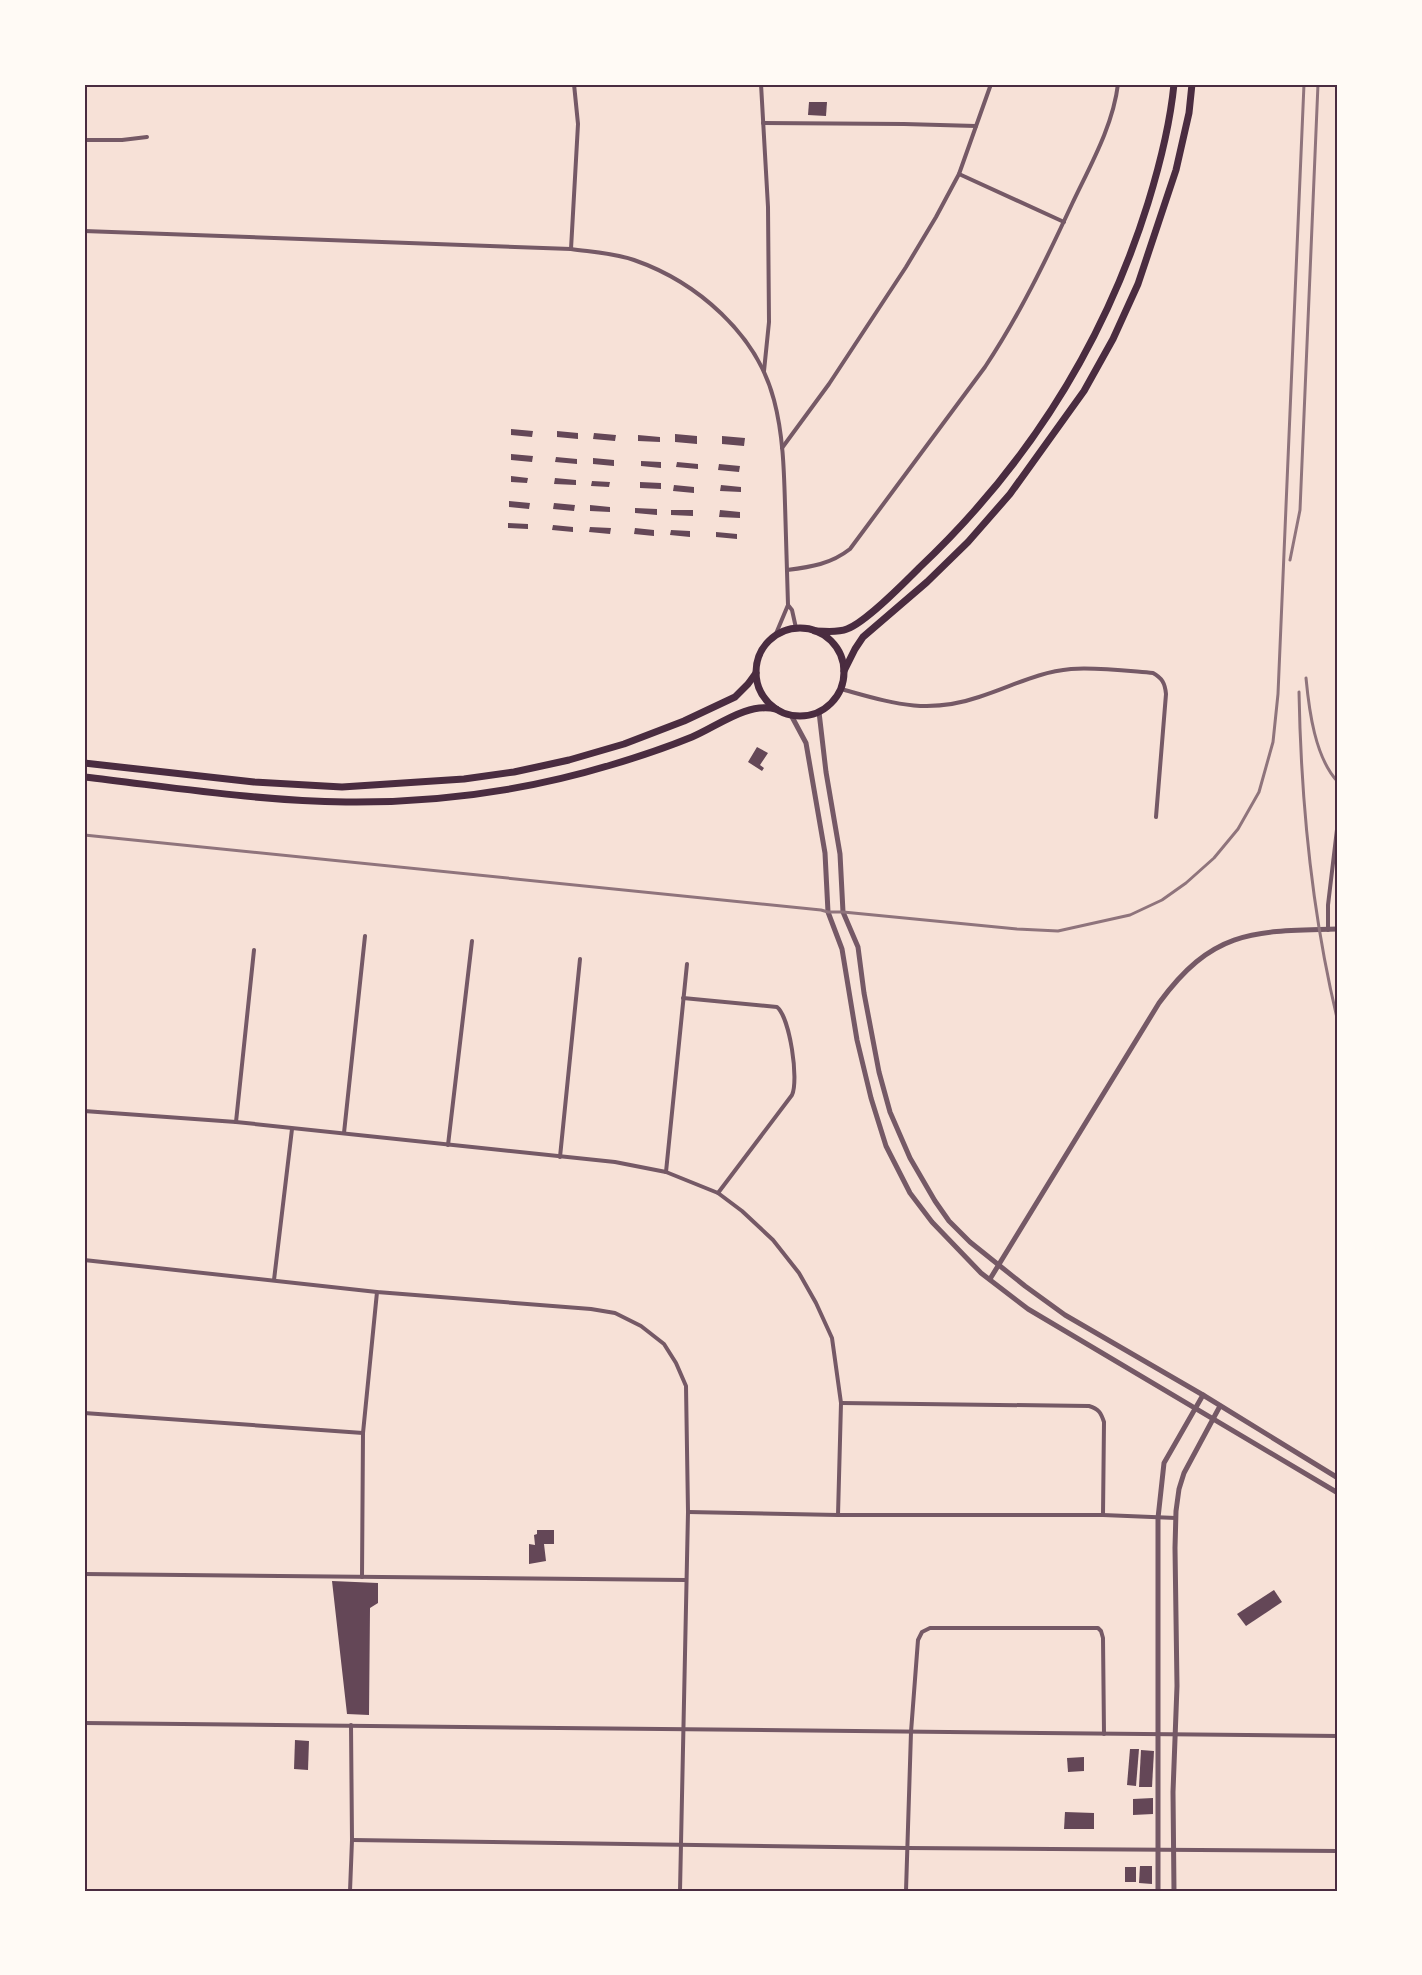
<svg xmlns="http://www.w3.org/2000/svg" width="1422" height="1975" font-family="'Nunito Sans',sans-serif">
  <rect width="100%" height="100%" fill="#f7e1d7"/>
  <g fill="#644757">
    <polygon points="809,102 827,102 826,116 808,115"/>
    <polygon points="511,429 533,431 532,437 511,435"/>
    <polygon points="557,431 578,433 578,439 557,437"/>
    <polygon points="594,433 616,435 615,441 593,439"/>
    <polygon points="675,434 697,436 697,444 675,442"/>
    <polygon points="638,435 660,437 660,442 638,441"/>
    <polygon points="722,436 745,438 744,446 722,444"/>
    <polygon points="511,454 533,456 532,462 511,460"/>
    <polygon points="556,457 577,459 577,464 555,462"/>
    <polygon points="593,458 614,460 614,466 593,464"/>
    <polygon points="641,461 661,462 661,468 641,466"/>
    <polygon points="677,462 698,464 698,469 676,467"/>
    <polygon points="719,464 740,466 739,472 718,470"/>
    <polygon points="511,476 528,478 527,483 511,482"/>
    <polygon points="555,478 576,480 576,485 554,484"/>
    <polygon points="592,481 610,482 609,487 591,486"/>
    <polygon points="640,482 661,483 661,489 640,488"/>
    <polygon points="674,485 694,487 694,493 673,491"/>
    <polygon points="721,485 741,487 741,492 720,491"/>
    <polygon points="509,501 530,503 529,509 509,507"/>
    <polygon points="554,503 575,505 574,511 553,509"/>
    <polygon points="590,505 610,507 610,512 590,511"/>
    <polygon points="635,508 657,509 657,515 635,513"/>
    <polygon points="671,510 693,510 693,516 671,515"/>
    <polygon points="720,510 740,512 740,518 719,517"/>
    <polygon points="508,523 528,524 528,529 508,528"/>
    <polygon points="553,525 573,527 573,532 552,530"/>
    <polygon points="590,527 611,528 610,534 589,532"/>
    <polygon points="635,528 654,530 654,536 634,534"/>
    <polygon points="671,530 690,531 690,537 670,535"/>
    <polygon points="716,532 737,534 737,539 716,537"/>
    <polygon points="757,747 768,753 760,765 764,768 762,771 748,762"/>
    <polygon points="537,1530 554,1530 554,1544 544,1544 546,1561 529,1564 529,1544 535,1545 534,1535 537,1534"/>
    <polygon points="332,1581 378,1583 378,1603 370,1608 369,1715 347,1714"/>
    <polygon points="1274,1590 1282,1602 1246,1626 1237,1614"/>
    <polygon points="295,1740 309,1741 308,1770 294,1769"/>
    <polygon points="1130,1749 1139,1749 1136,1786 1127,1785"/>
    <polygon points="1141,1750 1154,1751 1152,1787 1139,1787"/>
    <polygon points="1084,1757 1084,1771 1068,1772 1067,1758"/>
    <polygon points="1153,1798 1153,1814 1133,1815 1133,1799"/>
    <polygon points="1065,1812 1094,1813 1094,1829 1064,1829"/>
    <polygon points="1140,1866 1152,1866 1152,1884 1139,1883"/>
    <rect x="1125" y="1867" width="11" height="15"/>
  </g>
  <g fill="none" stroke-linecap="round" stroke-linejoin="round">
    <g stroke="#755966" stroke-width="4">
      <polyline points="761,84 768,207 769,322 764,371"/>
      <polyline points="763,123 904,124 976,126"/>
      <polyline points="84,140 122,140 147,137"/>
      <polyline points="959,174 1064,222"/>
      <path d="M84 231 571 249C592 252 614 253 634 260 697 282 757 334 774 400 783 434 784 469 785 504 786 538 787 571 788 605"/>
      <polyline points="571,249 578,124 574,84"/>
      <polyline points="782,448 829,384 906,267 936,217 959,174 991,84"/>
      <path d="M787 570C811 567 831 564 850 549L985 367C1019 316 1046 260 1072 204 1090 166 1113 126 1118 84"/>
      <polyline points="775,636 788,605 792,610 796,628"/>
      <path d="M841 689C892 703 926 715 979 697 1011 687 1037 672 1071 669 1096 667 1128 671 1153 673 1162 678 1165 683 1166 694L1156 817"/>
      <polyline points="1328,930 1328,905 1338,821"/>
      <path d="M683 998 777 1007C790 1018 799 1080 792 1095L718 1193"/>
      <polyline points="84,1111 236,1122 615,1162 666,1172 718,1193 742,1211 773,1240 799,1273 816,1303 832,1338 841,1403 838,1515"/>
      <polyline points="236,1122 254,950"/>
      <polyline points="344,1133 365,936"/>
      <polyline points="448,1145 472,941"/>
      <polyline points="560,1157 580,959"/>
      <polyline points="666,1172 687,964"/>
      <polyline points="84,1260 377,1292 591,1309 615,1313 641,1326 664,1344 676,1363 686,1386 688,1512 680,1891"/>
      <polyline points="274,1280 292,1129"/>
      <path d="M841 1403 1089 1406C1099 1409 1101 1413 1104 1422L1103 1515"/>
      <polyline points="84,1413 363,1433"/>
      <polyline points="688,1512 838,1515 1103,1515 1176,1518"/>
      <polyline points="84,1574 686,1580"/>
      <polyline points="362,1577 363,1433 377,1292"/>
      <polyline points="84,1723 1338,1736"/>
      <polyline points="352,1840 907,1848 1338,1851"/>
      <polyline points="350,1891 352,1840 351,1725"/>
      <polyline points="906,1891 911,1732 918,1640 922,1632 930,1628 1098,1628 1101,1631 1103,1638 1104,1734"/>
    </g>
    <g stroke="#755966" stroke-width="5">
      <polyline points="819,712 826,772 840,854 843,912 858,947 864,993 879,1072 890,1112 910,1158 935,1201 949,1221 970,1242 1025,1286 1065,1315 1203,1395 1338,1478"/>
      <polyline points="791,715 806,743 825,853 828,912 842,949 857,1040 871,1098 886,1146 910,1193 932,1222 981,1273 1028,1309 1338,1493"/>
      <path d="M990 1279 1159 1003C1213 929 1254 931 1338 929"/>
      <polyline points="1158,1891 1158,1518 1164,1463 1203,1395"/>
      <polyline points="1174,1891 1173,1792 1177,1686 1175,1548 1176,1511 1179,1489 1184,1473 1220,1406"/>
    </g>
    <g stroke="#4a2c40" stroke-width="7">
      <circle cx="800" cy="672" r="44"/>
      <path d="M815 631C826 631 837 633 847 629 866 622 903 584 919 568 1026 467 1104 344 1148 203 1160 164 1170 125 1174 84"/>
      <polyline points="844,671 855,649 863,637 927,582 968,542 1010,494 1084,391 1113,339 1138,284 1176,170 1189,113 1192,84"/>
      <polyline points="84,763 254,782 342,787 464,779 514,772 569,760 624,744 684,721 735,697 748,684 756,673"/>
      <path d="M84 777C171 787 259 801 346 802 435 803 525 791 611 765 638 757 665 748 692 737 718 726 747 702 776 709"/>
    </g>
    <g stroke="#8f747c" stroke-width="3">
      <polyline points="1290,560 1300,510 1318,84"/>
      <path d="M1306 678C1309 710 1315 758 1338 782"/>
      <path d="M1299 692C1301 802 1312 915 1338 1022"/>
      <polyline points="84,835 821,910 828,912 843,912 1017,929 1058,931 1130,915 1162,900 1186,883 1214,858 1238,829 1259,792 1273,742 1278,694 1304,84"/>
    </g>
  </g>
  <rect width="1422" height="1975" fill="none" stroke="#fffaf5" stroke-width="171"/>
  <rect x="86" y="86" width="1250" height="1804" fill="none" stroke="#4a2c40" stroke-width="2"/>
</svg>
